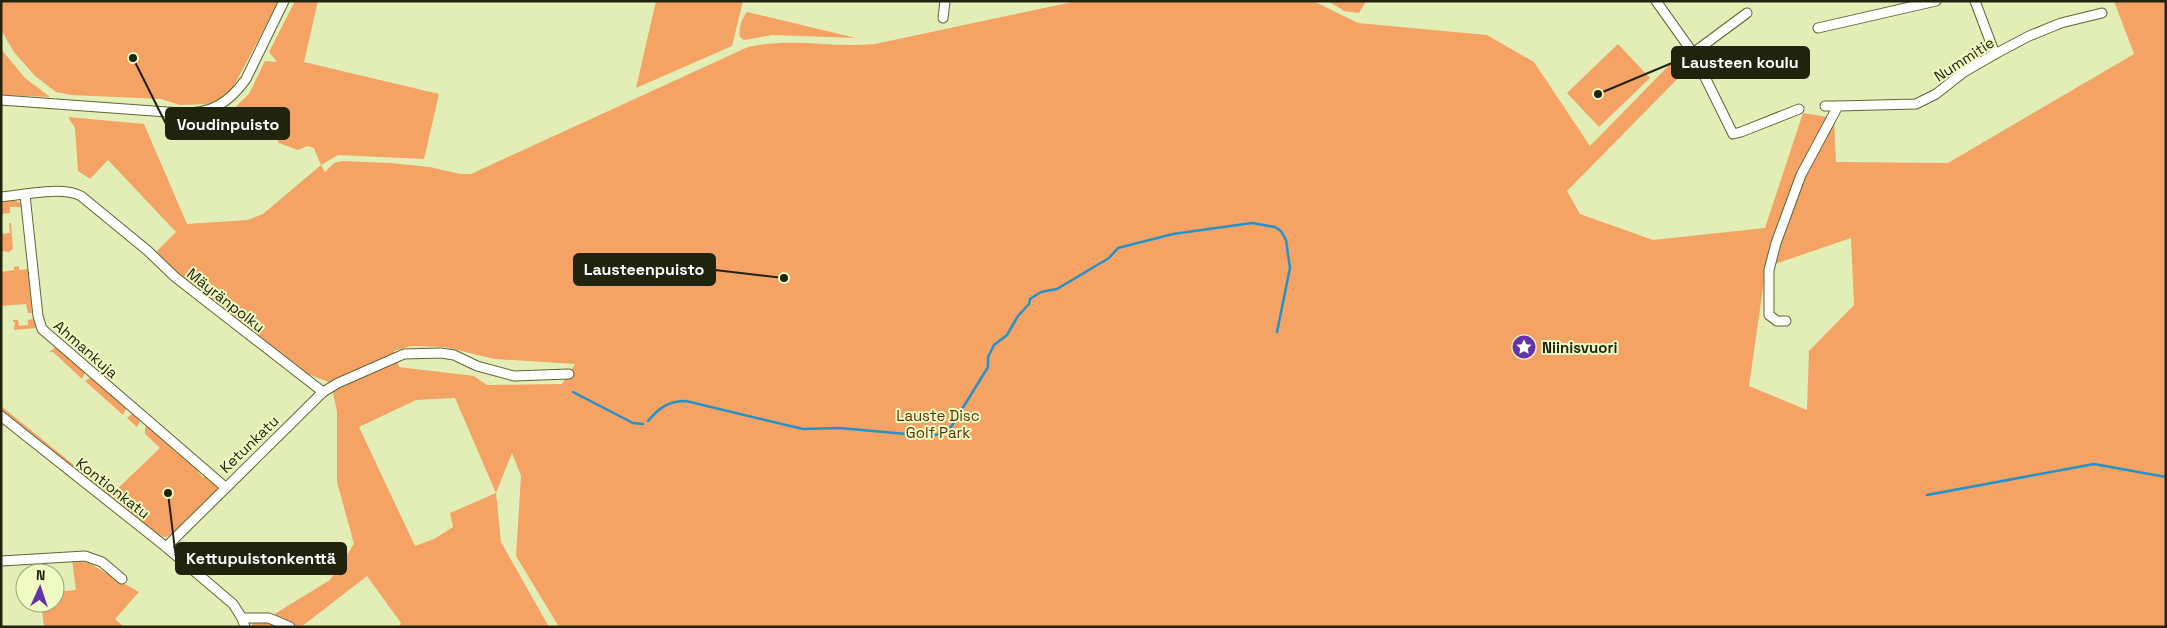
<svg xmlns="http://www.w3.org/2000/svg" width="2167" height="628" font-family="'Space Grotesk',sans-serif">
  <rect width="100%" height="100%" fill="#e2eeb6"/>
  <g fill="#f4a365" fill-rule="evenodd">
    <polygon points="1,1 279,1 230,93 210,104 180,105 161,99 71,95 56,92 35,76 14,52 1,30"/>
    <path d="M295 1H318L304 62 439 94 424 159 338 155 321 165 325 172 334 163 342 161 391 163 430 167 460 174H471L748 47C790 37 833 48 875 44L1077 1H1313L1358 23 1487 35 1534 62 1590 146 1684 50 1692 64 1567 191 1580 214 1653 240 1765 228 1803 113 1834 118 1836 162 1948 163 2134 54 2114 1H2166V627H559L516 556 521 476 512 453 496 493 501 542 549 627H398L401 623 367 576 301 627C291 627 284 617 273 615L330 580 354 544 337 482V412L331 383 303 372 171 269 155 253 176 232 108 160 90 179 78 171 75 128 68 117 144 124 187 224 248 220 263 214 321 165 314 148 307 146 298 150 279 143 274 134 264 129 235 124 222 125 221 121 249 94 265 61 277 62 269 52ZM1851 238 1854 305 1809 351 1807 410 1749 386 1766 267ZM410 346 445 347 494 359 575 364 562 384 487 385 474 376 399 367 394 351ZM455 398 496 493 450 513 453 527 434 539 415 546 359 427 416 400Z"/>
    <polygon points="656,1 743,1 732,46 636,88"/>
    <polygon points="1328,1 1366,1 1359,13 1344,11"/>
    <path d="M747 12 856 38 772 35 744 40 740 37C738 29 742 18 747 12Z"/>
    <polygon points="1618,44 1650,78 1599,127 1567,93"/>
    <polygon points="1,49 25,78 50,97 1,95"/>
    <polygon points="13,200 21,203 23,212 21,207 10,207 10,213 1,214 1,201"/>
    <polygon points="9,223 11,223 13,249 9,252 1,251 1,234 10,233"/>
    <polygon points="19,266 19,270 28,269 32,313 28,313 26,304 2,306 1,316 1,272 14,270 14,267"/>
    <polygon points="34,319 36,328 14,330 15,322 13,322 13,320 18,320 19,326 28,325 28,320"/>
    <polygon points="56,347 58,347 86,371 82,379 53,352 49,352"/>
    <polygon points="93,376 127,407 123,415 85,381"/>
    <polygon points="1,406 111,495 160,448 145,434 145,428 149,425 175,447 175,452 177,453 178,450 198,469 198,472 203,477 209,477 217,485 218,490 174,534 165,537 157,535 1,410"/>
    <polygon points="133,413 141,419 137,427 127,418"/>
    <polygon points="72,559 89,563 139,592 115,619 124,627 44,627 41,603 55,603 55,592 76,590"/>
    <polygon points="264,621 282,627 250,627 254,623"/>
  </g>
  <g fill="none" stroke-linecap="round" stroke-linejoin="round">
    <g stroke="#2392cb" stroke-width="2.5">
      <polyline points="573,392 633,423 643,424"/>
      <path d="M648 421C659 408 668 401 686 401L803 429 839 428 929 436 940 434 951 427 988 367V357L994 345 1007 335 1018 316 1029 304 1030 299 1041 292 1057 289 1109 258 1118 248 1173 234 1252 223 1275 227 1281 231 1286 240 1290 268 1277 332"/>
      <polyline points="1927,495 2094,464 2166,477"/>
    </g>
    <defs>
      <g id="minor">
        <polyline points="1656,1 1693,53 1733,134 1741,132 1799,109"/>
        <polyline points="1975,1 1995,54"/>
        <polyline points="943,18 945,1"/>
        <polyline points="1818,28 1936,1"/>
        <polyline points="1693,53 1747,13"/>
        <path d="M1 100 181 113C211 114 229 103 246 79L284 1"/>
        <polyline points="1825,106 1838,106"/>
        <polyline points="25,195 38,316 42,329 225,487"/>
        <path d="M1 197C23 195 62 186 81 196L148 251 175 277 323 392 166 547"/>
        <polyline points="1786,321 1777,321 1769,315 1769,270 1776,243 1801,175 1838,106 1916,104 1936,94 1964,72 1995,54 2029,36 2061,23 2102,13"/>
        <polyline points="323,392 338,383 404,354 441,353 454,355 477,366 514,376 569,374"/>
        <polyline points="1,416 166,547 233,604 242,618 245,627"/>
        <polyline points="1,561 85,556 102,562 122,579"/>
        <polyline points="242,618 269,618 290,627"/>
      </g>
    </defs>
    <use href="#minor" stroke="#5e6734" stroke-width="11"/>
    <use href="#minor" stroke="#fff" stroke-width="9"/>
  </g>
  <defs>
    <symbol id="sight-disc" viewBox="-11 -11 22 22"><circle r="9.5" fill="#6433ab" stroke="#f0fbc3"/><path d="M0-6L1.8-2.2L6-1.7L2.9 1.2L3.7 5.4L0 3.3L-3.7 5.4L-2.9 1.2L-6-1.7L-1.8-2.2Z" fill="#fff"/></symbol>
  </defs>
  <g fill-rule="evenodd">
    <use href="#sight-disc" x="1510" y="333" width="28" height="28"/>
  </g>
  <g text-anchor="middle" dominant-baseline="central" stroke-width="4" stroke-linejoin="round" paint-order="stroke">
    <g font-size="15" fill="#20240f" stroke="#f0fbc3">
      <text transform="translate(1964 59) rotate(-33)">Nummitie</text>
      <text transform="translate(226 300) rotate(38)">Mäyränpolku</text>
      <text transform="translate(86 349) rotate(41)">Ahmankuja</text>
      <text transform="translate(249 444) rotate(-44)">Ketunkatu</text>
      <text transform="translate(113 488) rotate(38)">Kontionkatu</text>
    </g>
    <g font-size="15" font-weight="bold" fill="#20240f" stroke="#f0fbc3" text-anchor="start">
      <text x="1542" y="347">Niinisvuori</text>
    </g>
    <g font-size="15" fill="#5a320e" stroke="#f0fbc3">
      <text x="938" y="415">Lauste Disc<tspan x="938" dy="17">Golf Park</tspan></text>
    </g>
  </g>
  <path fill="none" stroke="#20240f" stroke-width="2" d="M1598 94L1672 63M133 58L166 124M784 278L715 270M168 493L176 558"/>
  <g fill="#20240f" stroke="#f0fbc3" stroke-width="2">
    <circle cx="1598" cy="94" r="5"/>
    <circle cx="133" cy="58" r="5"/>
    <circle cx="784" cy="278" r="5"/>
    <circle cx="168" cy="493" r="5"/>
  </g>
  <g fill="#20240f" stroke="#20240f" stroke-width="2">
    <rect x="1672" y="47" width="137" height="31" rx="5"/>
    <rect x="166" y="108" width="123" height="31" rx="5"/>
    <rect x="574" y="254" width="141" height="31" rx="5"/>
    <rect x="176" y="543" width="170" height="31" rx="5"/>
  </g>
  <g font-size="16" text-anchor="middle" font-weight="bold" fill="#fff">
    <text x="1740" y="68">Lausteen koulu</text>
    <text x="228" y="130">Voudinpuisto</text>
    <text x="644" y="275">Lausteenpuisto</text>
    <text x="261" y="564">Kettupuistonkenttä</text>
  </g>
  <rect width="2167" height="628" fill="none" stroke="#20240f" stroke-width="5"/>
  <g transform="translate(40 588) rotate(3)"><circle r="24" fill="#f0fbc3" stroke="#9da57b"/>
  <path d="M0-4L9 19L0 12L-9 19Z" fill="#6433ab"/>
  <text y="-8" font-size="14" font-weight="bold" text-anchor="middle" fill="#20240f">N</text>
  </g>
</svg>
